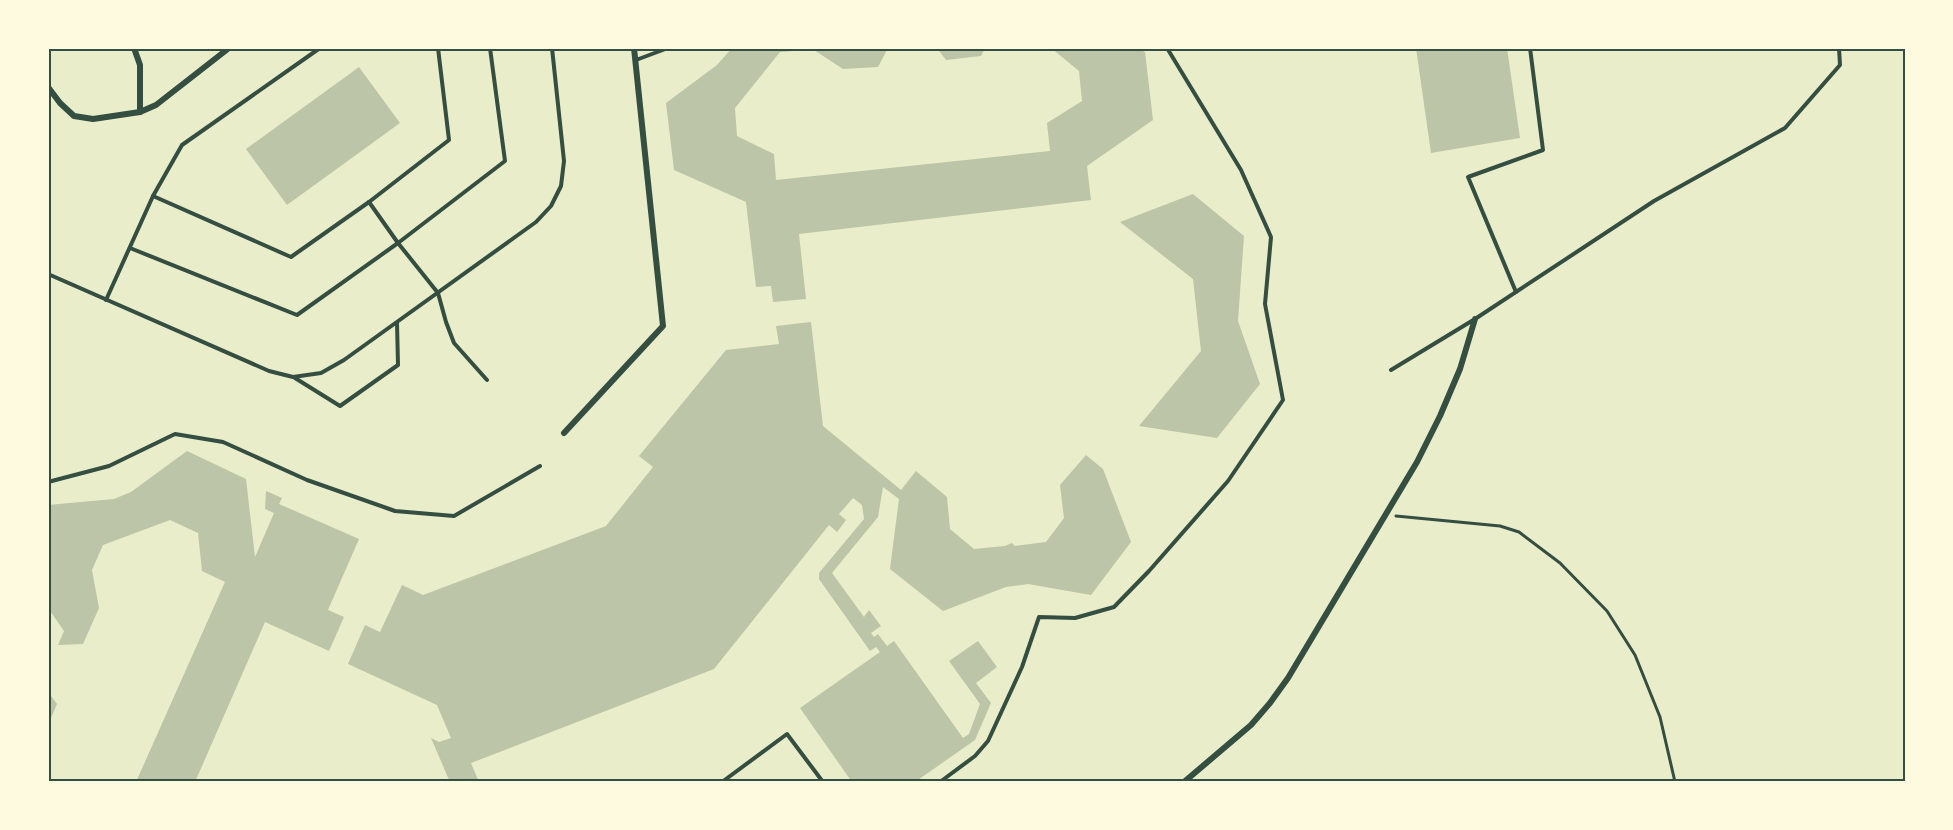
<svg xmlns="http://www.w3.org/2000/svg" width="1953" height="830" font-family="'Space Grotesk',sans-serif">
  <rect width="100%" height="100%" fill="#e9edc9"/>
  <g fill="#bcc5a7">
    <polygon points="732,48 809,48 809,50 780,52 735,108 737,136 774,154 776,180 1050,151 1047,123 1082,101 1079,71 1051,48 1136,48 1145,52 1153,120 1087,166 1091,200 799,234 806,299 773,302 771,286 756,287 746,202 674,170 666,103 717,65"/>
    <polygon points="811,48 888,48 878,67 843,69"/>
    <polygon points="937,48 985,48 981,56 946,60"/>
    <polygon points="1416,48 1507,48 1520,138 1431,153"/>
    <polygon points="359,67 400,123 287,205 246,149"/>
    <polygon points="1193,194 1244,236 1238,321 1260,384 1217,438 1139,426 1201,351 1193,279 1120,222"/>
    <polygon points="811,322 823,426 901,490 916,471 947,497 950,529 974,549 1005,546 1012,543 1015,546 1046,542 1064,518 1060,485 1086,455 1103,469 1131,542 1091,595 1028,584 1006,587 943,611 890,569 899,499 883,487 878,517 832,573 864,617 869,610 881,626 871,633 874,637 878,634 887,646 894,641 963,738 969,734 980,704 949,661 978,641 997,667 976,683 991,703 975,740 915,782 852,782 800,708 880,652 876,647 870,651 819,579 819,573 864,519 862,505 853,498 839,514 846,520 837,532 829,525 714,669 471,763 479,782 450,782 431,738 439,742 451,738 437,705 348,664 365,625 380,632 402,585 423,595 606,526 653,467 639,456 726,350 779,344 776,326"/>
    <polygon points="187,451 246,479 255,557 274,513 265,509 266,491 282,498 279,504 359,539 328,610 344,617 329,651 265,622 195,782 136,782 225,582 202,571 198,533 170,520 103,545 92,570 99,608 83,644 58,645 64,631 48,608 48,505 114,499 131,492"/>
    <polygon points="48,692 57,704 48,725"/>
  </g>
  <g fill="none" stroke-linecap="round" stroke-linejoin="round">
    <polyline stroke="#344e41" stroke-width="3" points="1396,516 1500,526 1519,532 1560,563 1607,611 1635,655 1660,717 1675,782"/>
    <g stroke="#344e41" stroke-width="4">
      <polyline points="636,60 668,48"/>
      <polyline points="153,196 291,257 369,202 449,140 438,48"/>
      <polyline points="369,202 398,243 438,293 446,322 454,343 487,380"/>
      <polyline points="130,248 297,315 398,243 505,161 490,48"/>
      <polyline points="48,274 269,371 293,377 321,373 344,360 536,222 551,206 561,186 564,161 552,48"/>
      <polyline points="1516,292 1468,177 1543,150 1530,48"/>
      <polyline points="106,300 153,196 182,145 320,48"/>
      <polyline points="1391,370 1475,319 1654,201 1785,128 1840,65 1839,48"/>
      <polyline points="295,378 340,406 398,365 397,323"/>
      <polyline points="48,482 109,466 175,434 223,442 307,480 395,511 454,516 540,466"/>
      <polyline points="722,782 787,734 823,782"/>
      <polyline points="940,782 975,756 988,741 1022,667 1039,617 1075,618 1114,607 1149,571 1228,481 1283,400 1265,304 1271,237 1241,170 1167,48"/>
    </g>
    <g stroke="#344e41" stroke-width="6">
      <polyline points="134,48 140,65 140,112"/>
      <polyline points="48,87 60,103 74,116 93,119 140,112 156,105 229,48"/>
      <polyline points="564,433 663,326 634,48"/>
      <polyline points="1184,782 1251,725 1270,703 1288,678 1417,462 1440,416 1460,369 1475,319"/>
    </g>
  </g>
  <rect width="1953" height="830" fill="none" stroke="#fefae0" stroke-width="99"/>
  <rect x="50" y="50" width="1854" height="730" fill="none" stroke="#344e41" stroke-width="2"/>
</svg>
